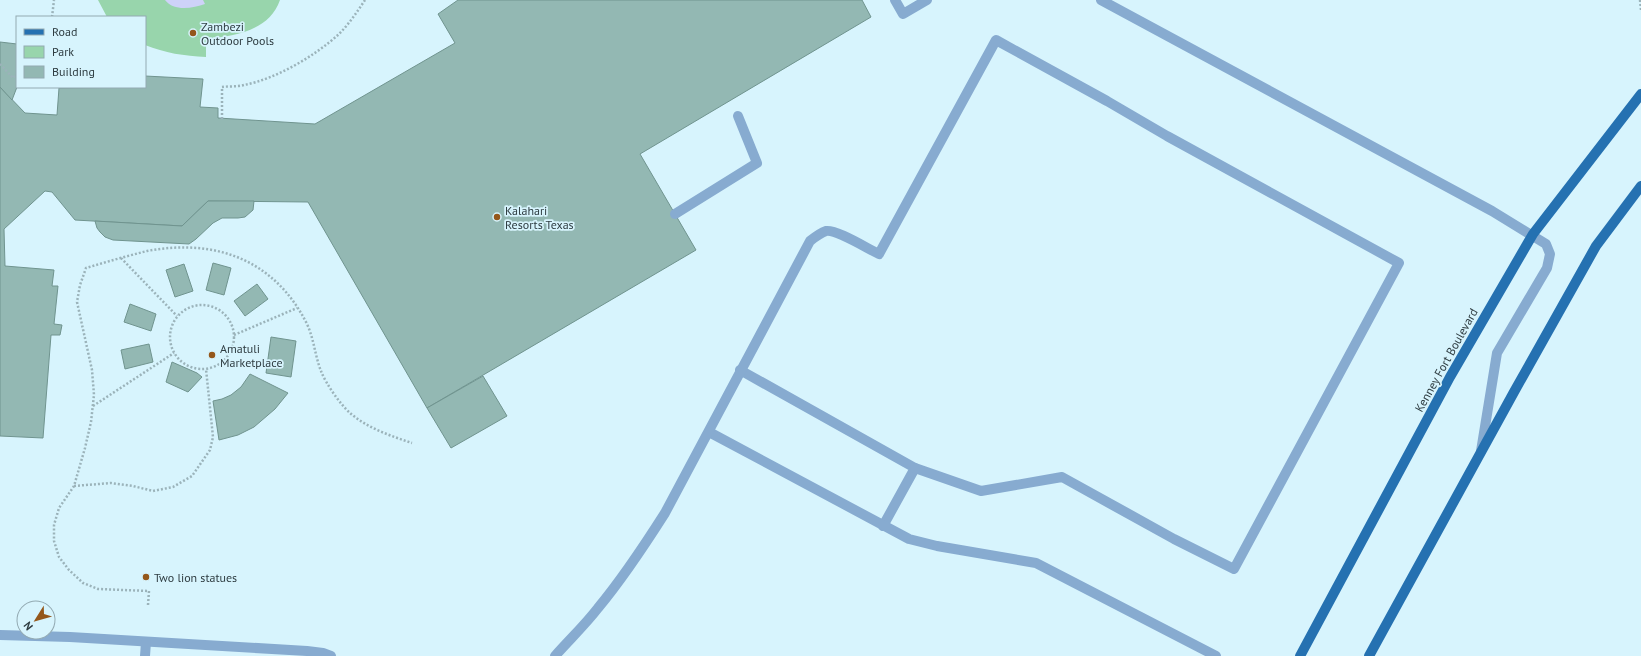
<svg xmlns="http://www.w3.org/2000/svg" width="1641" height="656" font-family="'PT Sans',sans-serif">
  <rect width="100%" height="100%" fill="#d7f4fd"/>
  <path fill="#98d5ac" d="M98 0H280C269 31 235 36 206 39V57C184 56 165 53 145 45V17H107Z"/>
  <path fill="#ced2f8" d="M165 0H203L205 4C193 8 174 12 165 0Z"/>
  <g fill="#93b8b3" stroke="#70948f">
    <polygon points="458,0 862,0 871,17 640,154 696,250 427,408 308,202 208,201 182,226 75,220 52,192 45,191 4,229 5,266 54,270 52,286 58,286 54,324 62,325 60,335 51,335 43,438 0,436 0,87 25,113 57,115 59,88 145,87 145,76 203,79 200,107 218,108 218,118 315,124 455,43 438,14"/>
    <polygon points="0,42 17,44 17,87 12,100 0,87"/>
    <polygon points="208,201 254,201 253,210 245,217 238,218 222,218 213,223 196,239 189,244 113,240 105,237 100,232 97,228 95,221 182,226"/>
    <polygon points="213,263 231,268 224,295 206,290"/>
    <polygon points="184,264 193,291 175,297 166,270"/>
    <polygon points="257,284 268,299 245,316 234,301"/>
    <polygon points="130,304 156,314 151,331 124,322"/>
    <polygon points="271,337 296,341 291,377 266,373"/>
    <polygon points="149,344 153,362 125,369 121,350"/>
    <polygon points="172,362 197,373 202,377 188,392 166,382"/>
    <polygon points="250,374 288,393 275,409 254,427 238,435 219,440 213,401 222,399 231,395 241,387"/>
    <polygon points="483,376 507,416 451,448 427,408"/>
  </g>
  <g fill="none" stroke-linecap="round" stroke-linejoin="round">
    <g stroke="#9bb3ba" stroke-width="2.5" stroke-dasharray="2 2" stroke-linecap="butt">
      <polyline points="1640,0 1641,10"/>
      <polyline points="52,17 54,0"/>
      <polyline points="0,64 13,78 17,74"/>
      <path d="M222 119V87C229 86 237 87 244 85 276 79 315 56 339 34 349 24 357 12 365 0"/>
      <polyline points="121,258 177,316"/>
      <circle cx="202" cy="337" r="32"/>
      <polyline points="234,335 297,308"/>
      <polyline points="93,406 174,353"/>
      <polyline points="74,486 111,483 133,486 153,491 173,487 192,476 210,450 213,437 206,369"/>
      <path d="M148 605 149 591 98 589 83 583 69 570 59 557 54 541V525L59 508 74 486 85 448 91 422 94 395 92 370 77 302 80 285 86 268C106 262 127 256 147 251 216 238 275 260 307 324 314 339 315 356 321 371 326 384 340 404 350 413 367 428 391 436 412 443"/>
    </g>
    <g stroke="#87abd0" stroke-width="10">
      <polyline points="895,0 903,14 927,0"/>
      <polyline points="1101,0 1492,211 1546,244 1550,254 1547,268 1497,353 1481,451"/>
      <polyline points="675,214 757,163 738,116"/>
      <polyline points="740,370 915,468 883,526"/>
      <polyline points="709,432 909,539 937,546 1036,563 1216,656"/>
      <polyline points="0,635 70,637 307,651 323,653 331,656"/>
      <polyline points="145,656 146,642"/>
      <path d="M555 656C569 640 585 625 598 608 623 578 644 546 665 513L810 241C815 237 820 233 826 231 836 229 868 249 879 254L996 40 1107 101 1167 136 1399 263 1234 569 1174 539 1062 477 981 491 915 468"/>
    </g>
    <g stroke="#2571b1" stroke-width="10">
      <polyline points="1300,656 1450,377 1533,234 1641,94"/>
      <polyline points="1369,656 1514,392 1596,246 1641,186"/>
    </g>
  </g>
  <g fill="#94571b" stroke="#d7f4fd" stroke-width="1.5">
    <circle cx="193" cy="33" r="4"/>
    <circle cx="497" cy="217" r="4"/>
    <circle cx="212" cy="355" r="4"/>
    <circle cx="146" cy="577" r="4"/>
  </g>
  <g text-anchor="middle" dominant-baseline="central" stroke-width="3.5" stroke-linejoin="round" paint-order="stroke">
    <g font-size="12" fill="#2e3c41" stroke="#d7f4fd" text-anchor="start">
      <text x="201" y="26">Zambezi<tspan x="201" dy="14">Outdoor Pools</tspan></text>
      <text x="505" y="210">Kalahari<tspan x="505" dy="14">Resorts Texas</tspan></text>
      <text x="220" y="348">Amatuli<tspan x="220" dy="14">Marketplace</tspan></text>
      <text x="154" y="577">Two lion statues</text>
    </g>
    <g font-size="12" fill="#2e3c41" stroke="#d7f4fd">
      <text transform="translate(1446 360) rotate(-61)">Kenney Fort Boulevard</text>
    </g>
  </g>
  <rect x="16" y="16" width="130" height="72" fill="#d7f4fd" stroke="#93aab2"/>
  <rect x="24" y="29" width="20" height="6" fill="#2571b1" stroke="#93aab2"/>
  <text x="52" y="36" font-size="12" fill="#2e3c41">Road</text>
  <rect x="24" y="46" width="20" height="12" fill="#98d5ac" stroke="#93aab2"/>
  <text x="52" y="56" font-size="12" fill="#2e3c41">Park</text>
  <rect x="24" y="66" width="20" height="12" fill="#93b8b3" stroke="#93aab2"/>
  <text x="52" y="76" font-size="12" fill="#2e3c41">Building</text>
  <g transform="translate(36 620) rotate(233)"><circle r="19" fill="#d7f4fd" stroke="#93aab2"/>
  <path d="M0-3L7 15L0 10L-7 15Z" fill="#94571b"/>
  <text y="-6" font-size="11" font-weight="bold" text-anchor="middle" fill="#2e3c41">N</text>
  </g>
</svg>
